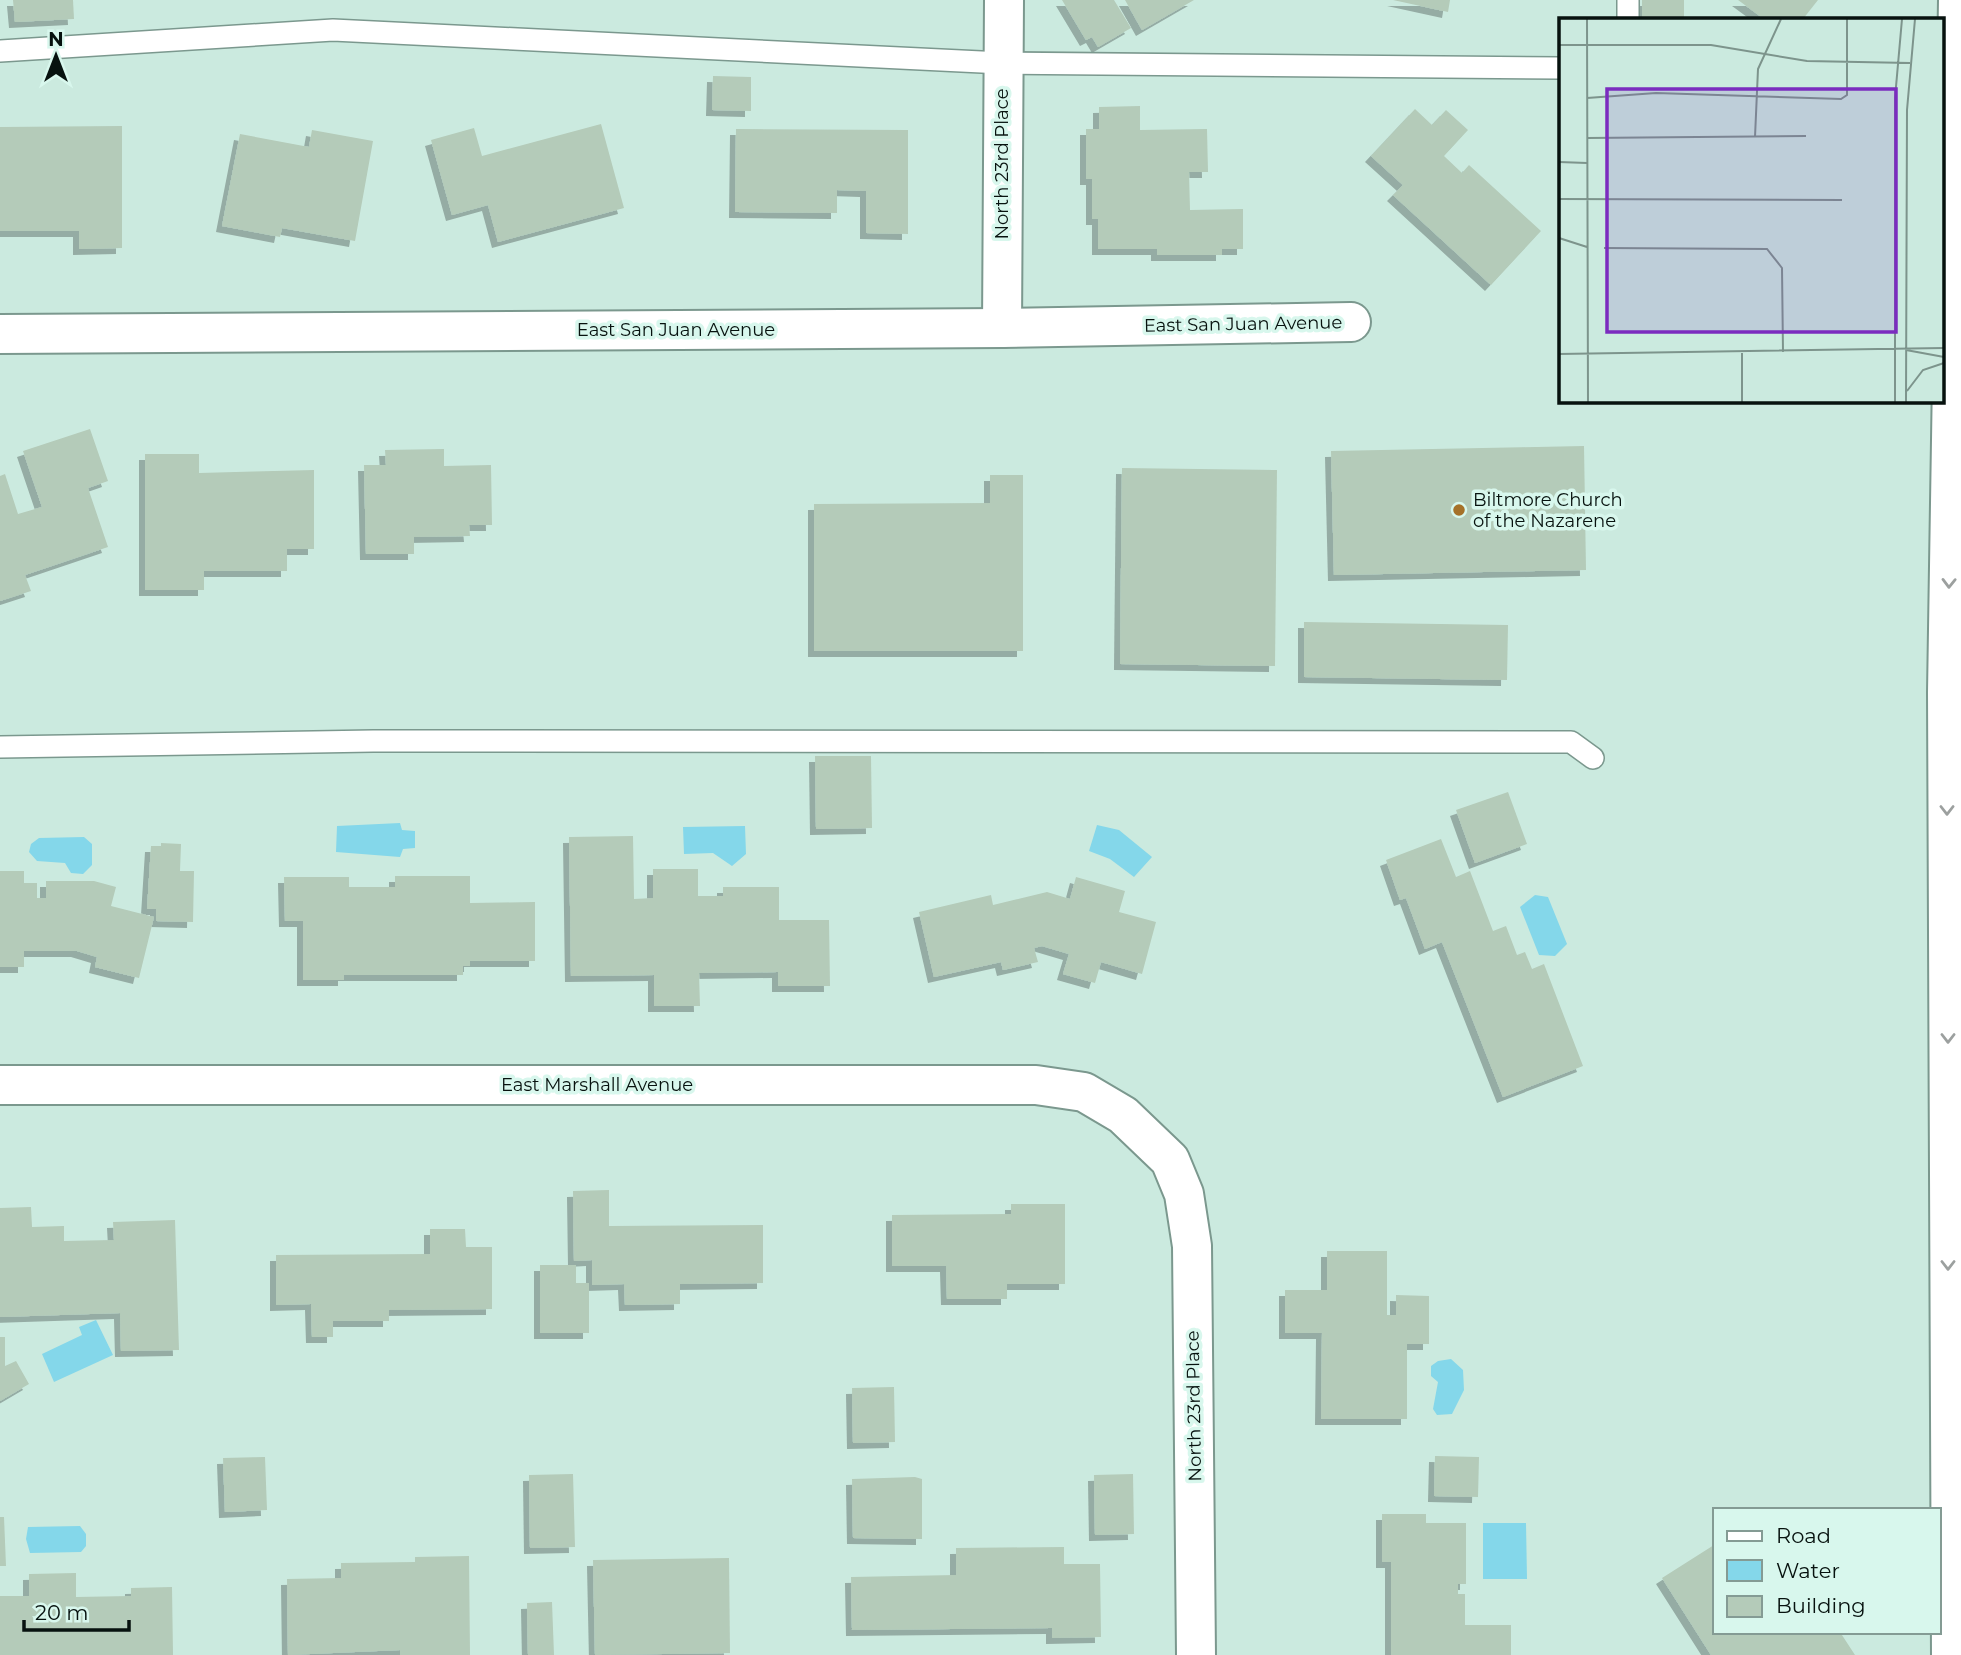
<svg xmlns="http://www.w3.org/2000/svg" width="1961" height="1655" font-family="Montserrat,sans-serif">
  <defs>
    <filter id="shadow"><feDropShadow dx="-6" dy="6" stdDeviation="0" flood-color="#0004"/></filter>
  </defs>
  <rect width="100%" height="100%" fill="#cbeadf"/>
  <g fill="#84d7ea">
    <polygon points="400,823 402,830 415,831 415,848 403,849 400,857 336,852 337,826"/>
    <polygon points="1097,825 1119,830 1152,857 1134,877 1110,859 1089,851"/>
    <polygon points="745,826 746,854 732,866 713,853 684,854 683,827"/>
    <polygon points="84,837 92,844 92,865 83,874 71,873 65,863 37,861 29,852 31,844 39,838"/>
    <polygon points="1535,895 1548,897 1567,944 1555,956 1539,955 1520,907"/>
    <polygon points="96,1320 113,1355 54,1382 42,1354 82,1335 79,1327"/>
    <polygon points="1451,1359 1463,1370 1464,1390 1452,1414 1437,1415 1433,1409 1438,1382 1431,1376 1431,1366 1438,1361"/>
    <polygon points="1483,1523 1526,1523 1527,1579 1483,1579"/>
    <polygon points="80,1526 86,1534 86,1546 81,1552 30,1553 26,1539 28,1527"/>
  </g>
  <g fill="#b4cbb9" filter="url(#shadow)">
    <polygon points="13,0 73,0 74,19 15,22"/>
    <polygon points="1062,0 1114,0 1131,28 1098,47 1092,37 1086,40"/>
    <polygon points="1125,0 1194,0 1142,30"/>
    <polygon points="1393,0 1450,0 1448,12"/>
    <rect x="1642" y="0" width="42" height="19"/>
    <polygon points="1738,0 1818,0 1803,19 1764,19"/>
    <polygon points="713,76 751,77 751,111 712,110"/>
    <polygon points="1140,106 1140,130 1207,129 1208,172 1189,172 1190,210 1243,209 1243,249 1222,249 1222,255 1157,255 1157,249 1098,249 1098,219 1092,219 1092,179 1086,179 1086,129 1099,129 1099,107"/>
    <polygon points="1415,109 1432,125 1446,110 1468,130 1444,156 1462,173 1469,165 1541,231 1491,285 1393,195 1403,185 1371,156"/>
    <polygon points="601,124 624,208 498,242 488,205 452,215 431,140 474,128 482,156"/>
    <polygon points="122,126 122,248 79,249 79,231 0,231 0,127"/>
    <polygon points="736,129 908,130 908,234 866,233 866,191 837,190 837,213 735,212"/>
    <polygon points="312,130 373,141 355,241 282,228 280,237 222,226 240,134 309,147"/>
    <polygon points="90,429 108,481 88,488 108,547 25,575 31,591 0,601 0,476 5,474 18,514 42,507 23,451"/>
    <polygon points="1584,446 1586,570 1334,575 1331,451"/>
    <polygon points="444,449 444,466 491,465 492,525 469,525 470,536 414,537 414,554 366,554 364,465 386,465 385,450"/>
    <polygon points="145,454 199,454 199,473 314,470 314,549 287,549 287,571 204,571 204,590 145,590"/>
    <polygon points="1122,468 1277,470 1275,666 1120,664"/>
    <polygon points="990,475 1023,475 1023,651 814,651 814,504 990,503"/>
    <polygon points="1304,622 1508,625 1507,680 1304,677"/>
    <polygon points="815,756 871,756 872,828 816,829"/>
    <polygon points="1508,792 1527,844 1475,863 1456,810"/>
    <polygon points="633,836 634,899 653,898 653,869 698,869 698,896 723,896 723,887 779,887 779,920 829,920 830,986 778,986 778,972 699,973 700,1006 654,1006 654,975 571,976 569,837"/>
    <polygon points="1441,839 1456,877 1470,871 1493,931 1506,926 1517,955 1525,952 1532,969 1544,964 1583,1066 1503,1097 1442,942 1425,949 1406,898 1400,900 1386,860"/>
    <polygon points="161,843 181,844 180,871 194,871 193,922 156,921 156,909 147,909 151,846 161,846"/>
    <polygon points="0,871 24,871 24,883 37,883 37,898 46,898 46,881 94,881 116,887 111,906 154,917 139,978 95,967 97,957 77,951 24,951 24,967 0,967"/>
    <polygon points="395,876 470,876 470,903 535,902 535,961 470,961 470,966 463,966 463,975 344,975 344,980 303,980 303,921 285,921 284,877 349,877 349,887 395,887"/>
    <polygon points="1076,877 1125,891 1119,912 1156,922 1142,974 1101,962 1095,983 1063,974 1069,954 1042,946 1034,948 1038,962 1003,970 1001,962 934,977 919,912 991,895 993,905 1047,892 1070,899"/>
    <polygon points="609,1190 609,1226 763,1225 763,1283 680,1284 680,1304 625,1305 624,1284 592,1285 592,1260 574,1261 573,1191"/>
    <polygon points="1011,1204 1065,1204 1065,1284 1007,1284 1007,1299 947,1299 946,1266 892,1266 892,1215 1011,1214"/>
    <polygon points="31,1207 32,1227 64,1226 64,1241 114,1240 113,1222 175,1220 179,1350 121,1351 120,1313 0,1317 0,1208"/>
    <polygon points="430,1229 465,1229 466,1247 492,1247 492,1309 389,1310 389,1321 333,1321 333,1337 312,1337 311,1304 276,1305 276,1255 430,1254"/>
    <polygon points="1327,1251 1387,1251 1387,1315 1396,1315 1396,1295 1429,1296 1429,1344 1407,1344 1407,1419 1321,1419 1322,1333 1285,1333 1285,1290 1327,1290"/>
    <polygon points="540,1265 576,1265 576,1283 589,1283 589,1333 540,1333"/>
    <polygon points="0,1337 5,1337 5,1366 16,1361 29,1384 0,1401"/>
    <polygon points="894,1387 895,1442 853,1443 852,1388"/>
    <polygon points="1435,1456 1479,1457 1478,1497 1434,1496"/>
    <polygon points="265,1457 267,1510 225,1512 223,1458"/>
    <polygon points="573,1474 575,1547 530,1548 529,1475"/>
    <polygon points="1133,1474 1134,1534 1095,1535 1094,1475"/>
    <polygon points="915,1477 922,1479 922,1539 853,1538 852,1479"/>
    <polygon points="1382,1514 1426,1514 1426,1523 1466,1523 1466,1584 1458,1584 1458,1594 1465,1594 1465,1625 1511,1625 1511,1655 1391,1655 1391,1562 1382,1562"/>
    <polygon points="0,1517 4,1517 6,1566 0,1566"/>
    <polygon points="1714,1545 1714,1632 1840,1632 1855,1655 1711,1655 1662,1578"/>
    <polygon points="1064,1547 1064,1564 1100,1564 1101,1637 1052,1638 1052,1628 852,1630 851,1577 956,1575 956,1548"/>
    <polygon points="469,1556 470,1655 400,1655 400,1650 288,1655 287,1579 341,1578 341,1563 415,1562 415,1557"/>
    <polygon points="729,1558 730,1653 595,1655 593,1560"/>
    <polygon points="76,1573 76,1597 131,1596 131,1588 172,1587 173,1655 0,1655 0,1596 29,1596 29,1574"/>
    <polygon points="552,1602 554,1655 528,1655 527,1603"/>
  </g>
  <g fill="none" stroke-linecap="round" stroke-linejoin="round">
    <defs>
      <g id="lane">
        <polyline points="1628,19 1628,0"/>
        <polyline points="0,51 333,30 1002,63 1560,68"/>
        <polyline points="0,747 373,741 1571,742 1593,758"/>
      </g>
      <g id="street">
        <polyline points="1002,328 1004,0"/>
        <polyline points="0,334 1002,328 1351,322"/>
        <polyline points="0,1085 1036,1085 1084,1092 1123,1115 1170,1160 1184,1194 1192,1246 1196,1655"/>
      </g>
      <polyline id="secondary" points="1951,1655 1947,692 1958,0"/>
    </defs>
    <use href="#lane" stroke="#7b988e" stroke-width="24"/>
    <use href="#street" stroke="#7b988e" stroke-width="42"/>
    <use href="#secondary" stroke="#7b988e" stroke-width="42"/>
    <use href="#lane" stroke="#fff" stroke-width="21"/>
    <use href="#street" stroke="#fff" stroke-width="38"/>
    <use href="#secondary" stroke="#fff" stroke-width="38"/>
  </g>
  <defs><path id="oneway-chevron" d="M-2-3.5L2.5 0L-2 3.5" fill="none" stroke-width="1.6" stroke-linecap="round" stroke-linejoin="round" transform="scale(1.75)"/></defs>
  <g stroke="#9ca09f">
    <use href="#oneway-chevron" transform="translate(1949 583) rotate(91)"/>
    <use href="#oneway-chevron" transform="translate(1947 810) rotate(90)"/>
    <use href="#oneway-chevron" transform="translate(1948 1038) rotate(90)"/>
    <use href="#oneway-chevron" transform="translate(1948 1265) rotate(90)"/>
  </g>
  <circle fill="#a57129" stroke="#d8f7ed" stroke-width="2.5" cx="1459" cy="510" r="7"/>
  <g text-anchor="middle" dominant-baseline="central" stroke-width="7" stroke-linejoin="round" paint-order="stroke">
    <g font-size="18" fill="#07120f" stroke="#d8f7ed">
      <text transform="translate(1002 164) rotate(-90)">North 23rd Place</text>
      <text transform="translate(1243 324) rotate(-1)">East San Juan Avenue</text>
      <text x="676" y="330">East San Juan Avenue</text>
      <text x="597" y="1085">East Marshall Avenue</text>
      <text transform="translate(1194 1406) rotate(-91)">North 23rd Place</text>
    </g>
    <g font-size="18" fill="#07120f" stroke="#d8f7ed" text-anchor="start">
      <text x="1473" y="500">Biltmore Church<tspan x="1473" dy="21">of the Nazarene</tspan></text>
    </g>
  </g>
  <g transform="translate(1559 18)">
    <rect width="385" height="385" fill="#cbeadf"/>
    <path fill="none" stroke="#7d948c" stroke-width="2" d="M28 1 29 384M0 27H152L248 43 351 45M28 80 97 75 282 81 288 77V1M196 119 199 51 222 1M28 120 247 118M0 144 28 145M0 181 283 182M0 220 28 229M45 230 208 231 223 250 224 334M347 332 385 339M183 335V384M0 336 385 330M348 373 364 352 385 345M336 384V80L343 1M347 384 348 92 356 1"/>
    <path fill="#7b2cbf" fill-opacity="0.15" stroke="#7b2cbf" stroke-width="3.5" d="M48 71H337V314H48Z"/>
    <rect width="385" height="385" fill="none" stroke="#07120f" stroke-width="3.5"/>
  </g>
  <rect x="1713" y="1508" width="228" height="126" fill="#d8f7ed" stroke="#849b94" stroke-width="2"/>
  <rect x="1727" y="1531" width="35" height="10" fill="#ffffff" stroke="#849b94" stroke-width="2"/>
  <text x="1776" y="1543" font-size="21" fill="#07120f">Road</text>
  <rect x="1727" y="1560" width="35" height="21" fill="#84d7ea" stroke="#849b94" stroke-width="2"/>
  <text x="1776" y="1578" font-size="21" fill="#07120f">Water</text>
  <rect x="1727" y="1596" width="35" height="21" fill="#b4cbb9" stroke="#849b94" stroke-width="2"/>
  <text x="1776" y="1613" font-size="21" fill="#07120f">Building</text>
  <g transform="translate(56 56)" stroke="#d8f7ed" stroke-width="5" paint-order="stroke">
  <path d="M0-5L12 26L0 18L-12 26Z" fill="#07120f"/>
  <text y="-10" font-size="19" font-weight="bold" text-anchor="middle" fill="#07120f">N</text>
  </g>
  <path d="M24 1620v10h105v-10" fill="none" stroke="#07120f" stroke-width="3.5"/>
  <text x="35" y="1620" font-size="21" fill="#07120f" stroke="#d8f7ed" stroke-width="5" paint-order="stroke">20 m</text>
</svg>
